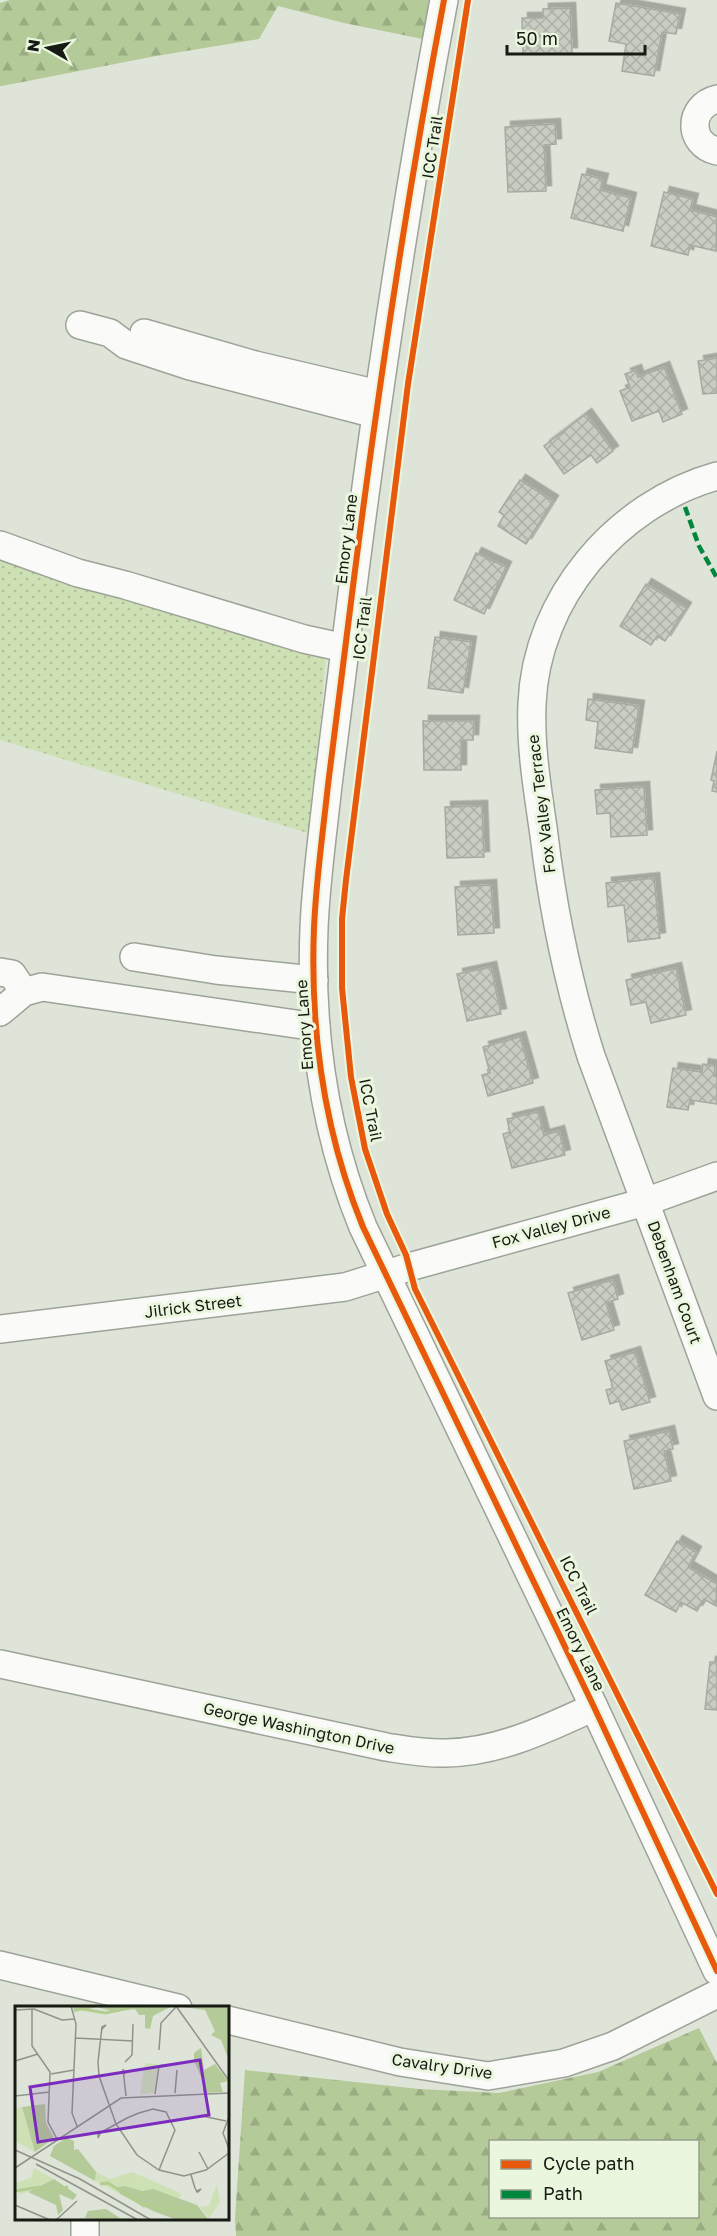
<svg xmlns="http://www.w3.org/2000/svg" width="717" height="2236" font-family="'Golos Text',sans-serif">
  <defs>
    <pattern id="grass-dots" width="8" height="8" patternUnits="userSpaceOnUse" patternTransform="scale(1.5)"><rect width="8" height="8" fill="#cde1b4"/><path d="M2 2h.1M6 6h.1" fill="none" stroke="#afc09a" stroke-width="1.8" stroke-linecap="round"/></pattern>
    <pattern id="forest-firs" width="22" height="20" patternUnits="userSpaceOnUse" patternTransform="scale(1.5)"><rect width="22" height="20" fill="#b4ca98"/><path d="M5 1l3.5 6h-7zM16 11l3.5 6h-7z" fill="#9aad82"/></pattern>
    <pattern id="building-cross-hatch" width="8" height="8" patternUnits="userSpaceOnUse" patternTransform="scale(1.5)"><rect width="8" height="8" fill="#c8cdc2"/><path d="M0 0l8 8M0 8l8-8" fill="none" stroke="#abafa6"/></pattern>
    <filter id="shadow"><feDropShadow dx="5.5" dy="-5.5" stdDeviation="0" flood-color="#0004"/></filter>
  </defs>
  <rect width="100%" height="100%" fill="#dee4d7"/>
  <polygon fill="url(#grass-dots)" points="0,557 326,653 311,834 0,740"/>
  <g fill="url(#forest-firs)" fill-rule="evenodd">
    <polygon points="10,0 429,0 423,39 344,23 278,6 259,39 156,56 2,86 0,86 0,3"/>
    <path d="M699 2028 717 2063V2236H236L235 2218 245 2070 419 2089 499 2093 598 2072ZM490 2142H698V2216H490Z"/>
  </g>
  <g fill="url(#building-cross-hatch)" stroke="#a6aaa1" stroke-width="1.5" filter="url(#shadow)">
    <polygon points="616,3 680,14 676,34 662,32 654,76 622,71 626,44 609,41"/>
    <polygon points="570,8 572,53 523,54 522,18 543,18 543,9"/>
    <polygon points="555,124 556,144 544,145 546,191 508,192 505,127"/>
    <polygon points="582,174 603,179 600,190 631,198 623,231 571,218"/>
    <polygon points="664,192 693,199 690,210 717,217 716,251 690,245 688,255 651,246"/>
    <polygon points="717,358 717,393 703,394 698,361"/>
    <polygon points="664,367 682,414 663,422 659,411 632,421 620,391 630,387 625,374 636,370 638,377"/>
    <polygon points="586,414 613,451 597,463 591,455 564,474 544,446"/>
    <polygon points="520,480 553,501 526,544 498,526 504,515 499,512"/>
    <polygon points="476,553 506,567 484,614 454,600"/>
    <polygon points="646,584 686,608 665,641 657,636 651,645 620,626"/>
    <polygon points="435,637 471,642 463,693 428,688"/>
    <polygon points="588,699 639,706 632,753 595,748 598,722 586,720"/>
    <polygon points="423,721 474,721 473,740 461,740 461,770 424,770"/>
    <polygon points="717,751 717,792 712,791 714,781 711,780"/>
    <polygon points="644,787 647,835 611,837 610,813 597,814 595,790"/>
    <polygon points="482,806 484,857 447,858 445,807"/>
    <polygon points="654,878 660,938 628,942 624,905 608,907 606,883"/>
    <polygon points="491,885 494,933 458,935 455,887"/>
    <polygon points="491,967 501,1014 467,1021 457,974"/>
    <polygon points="676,968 686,1015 651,1023 646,1002 631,1005 626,980"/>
    <polygon points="520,1037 533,1083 488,1096 482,1075 490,1073 483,1047"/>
    <polygon points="703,1064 715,1066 714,1076 717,1077 717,1104 690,1100 688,1110 667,1107 673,1068 702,1072"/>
    <polygon points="538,1112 544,1135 559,1131 565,1155 512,1168 503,1134 510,1132 507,1119"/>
    <polygon points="613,1280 618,1299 606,1303 614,1330 582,1340 568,1293"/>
    <polygon points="635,1352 650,1402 622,1410 619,1401 610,1404 606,1390 613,1388 605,1361"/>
    <polygon points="669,1431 673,1449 664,1451 671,1481 634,1489 624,1441"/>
    <polygon points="677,1541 696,1552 688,1567 717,1584 716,1606 704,1599 697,1611 681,1602 676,1612 645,1595"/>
    <polygon points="710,1662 717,1662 717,1710 705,1709"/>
  </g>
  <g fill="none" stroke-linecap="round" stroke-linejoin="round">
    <defs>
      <g id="minor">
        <path d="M444 0C407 195 378 390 353 586 345 653 336 719 328 785 323 832 316 880 314 928 310 1030 324 1132 363 1227L594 1707 717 1971"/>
        <path d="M717 99C688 106 687 144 717 151"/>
        <polyline points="80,325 110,333 126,345 190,366 375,414"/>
        <polyline points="144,333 255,365 378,394"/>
        <path d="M717 476C617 504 536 598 532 704 530 748 538 792 544 835 553 910 568 983 591 1056L717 1396"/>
        <polyline points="0,545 78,573 125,585 304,639 345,648"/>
        <polyline points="134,957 216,970 314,980"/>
        <polyline points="0,972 12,974 24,992"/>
        <polyline points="0,1012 24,992 42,987 316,1027"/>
        <polyline points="0,1329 345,1287 409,1267 645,1202 717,1176"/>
        <path d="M0 1664 386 1747C406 1750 426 1754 446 1753 499 1752 546 1729 594 1707"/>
        <polyline points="0,1965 178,2008"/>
        <polyline points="228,2020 400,2062 488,2076 564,2063 613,2046 717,1994"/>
        <polyline points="85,2220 85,2236"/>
      </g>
    </defs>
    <use href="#minor" stroke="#9ea398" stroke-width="30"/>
    <use href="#minor" stroke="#fafbf9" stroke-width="27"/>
    <polyline stroke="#00873e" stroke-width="4.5" stroke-dasharray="9 4.5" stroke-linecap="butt" points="685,507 699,546 717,578"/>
    <defs>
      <g id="cycleway">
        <path d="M444 0C407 195 378 390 353 586 345 653 336 719 328 785 323 832 316 880 314 928 310 1030 324 1132 363 1227L594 1707 717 1971"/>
        <polyline points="468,0 408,384 346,880 342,919 342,988 351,1077 365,1149 387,1214 406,1255 415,1289 717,1894"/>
      </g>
    </defs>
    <use href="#cycleway" stroke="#ebf6df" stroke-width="10"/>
    <use href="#cycleway" stroke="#e8590c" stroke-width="6"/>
  </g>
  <g text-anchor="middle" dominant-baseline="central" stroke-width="6" stroke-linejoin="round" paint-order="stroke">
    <g font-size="16" fill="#171b13" stroke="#ebf6df">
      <text transform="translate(432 147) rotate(-81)">ICC Trail</text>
      <text transform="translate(346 539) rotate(-83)">Emory Lane</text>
      <text transform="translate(362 628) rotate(-83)">ICC Trail</text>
      <text transform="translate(541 804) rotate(-97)">Fox Valley Terrace</text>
      <text transform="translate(304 1025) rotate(-94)">Emory Lane</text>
      <text transform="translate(371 1110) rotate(79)">ICC Trail</text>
      <text transform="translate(551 1227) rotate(-15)">Fox Valley Drive</text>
      <text transform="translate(675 1282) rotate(70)">Debenham Court</text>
      <text transform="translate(193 1306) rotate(-7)">Jilrick Street</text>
      <text transform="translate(579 1585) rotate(63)">ICC Trail</text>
      <text transform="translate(581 1649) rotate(64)">Emory Lane</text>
      <text transform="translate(299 1728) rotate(12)">George Washington Drive</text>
      <text transform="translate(442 2066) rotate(8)">Cavalry Drive</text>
    </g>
  </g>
  <g transform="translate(15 2006)">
    <rect width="214" height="214" fill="#dee4d7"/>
    <path d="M130 57 143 58 139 87 125 88ZM7 101 20 146 0 135V102ZM19 162 39 173 5 189 0 177 16 172ZM81 166 95 173 117 166 165 187 166 191 159 193 138 183 127 185 110 180 102 181 105 188 80 175ZM202 178 205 196 194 212 185 201 194 200Z" fill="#cde1b4"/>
    <path d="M58 0H157L138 10 135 23 130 22V9H124L120 3 99 6 83 1 59 6ZM161 0H214V55L206 34 196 29 200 25 190 4ZM186 42 189 64 200 58 213 75 205 77 208 86 188 87V75L179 55V47ZM30 98 31 117 39 132 20 146 7 101ZM51 132 59 135V144L63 143 81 166 80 175 35 150 39 140ZM39 173 62 189 58 194 44 188 48 204 43 209 41 199 13 186ZM110 180 127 185 138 183 182 199 194 214H162L138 205 105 188 102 181ZM91 203 108 214 70 212 73 205Z" fill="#b4ca98"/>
    <path fill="none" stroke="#b3cd90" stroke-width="3" d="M61 2 91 7 122 0M85 178 93 177 129 200 137 198 142 203H184M0 185 24 181 32 186 53 181"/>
    <path fill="none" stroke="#8e9489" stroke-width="1.5" d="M56 0 61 18 57 107 62 120M161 0 215 76M17 3V40L35 66 33 116 42 133M0 4 19 3 47 14 60 13M87 23 91 19 87 21 83 56 84 70 101 118 122 149 144 164 169 170 191 164 214 147M60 32 118 35M144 44 146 17 161 1M0 55 23 48M110 56 117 49 118 18M36 68 59 64M110 68 108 63 111 90M160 87 162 64M140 88 144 60 148 59M0 90 35 86M187 110 211 115M86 126 83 132V128L112 112 124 107 138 103 151 106 160 124 144 164M214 143 208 127 215 108M0 144 65 173 136 214M184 146 193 163M21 158 123 214M0 162 106 92 215 87M176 169 180 182 182 186H183L186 183 182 185M0 199 35 214M41 214 62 195"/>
    <path fill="#7b2cbf" fill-opacity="0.15" stroke="#7b2cbf" stroke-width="3" d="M185 54 194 109 23 136 15 81Z"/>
    <rect width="214" height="214" fill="none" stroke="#171b13" stroke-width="3"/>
  </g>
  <rect x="489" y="2140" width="210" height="78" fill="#ebf6df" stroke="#969e8d" stroke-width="1.5"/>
  <rect x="501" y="2160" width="30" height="9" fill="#e8590c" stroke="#969e8d" stroke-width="1.5"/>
  <text x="543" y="2170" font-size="18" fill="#171b13">Cycle path</text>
  <rect x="501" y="2190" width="30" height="9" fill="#00873e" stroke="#969e8d" stroke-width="1.5"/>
  <text x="543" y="2200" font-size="18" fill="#171b13">Path</text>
  <g transform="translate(48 48) rotate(279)" stroke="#ebf6df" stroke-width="4.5" paint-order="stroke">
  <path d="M0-4.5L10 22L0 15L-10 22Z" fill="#171b13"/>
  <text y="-9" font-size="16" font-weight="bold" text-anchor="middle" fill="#171b13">N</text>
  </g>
  <path d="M507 45v9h138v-9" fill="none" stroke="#171b13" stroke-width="3"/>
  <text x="516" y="45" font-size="18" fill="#171b13" stroke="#ebf6df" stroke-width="4.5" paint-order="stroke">50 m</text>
</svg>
